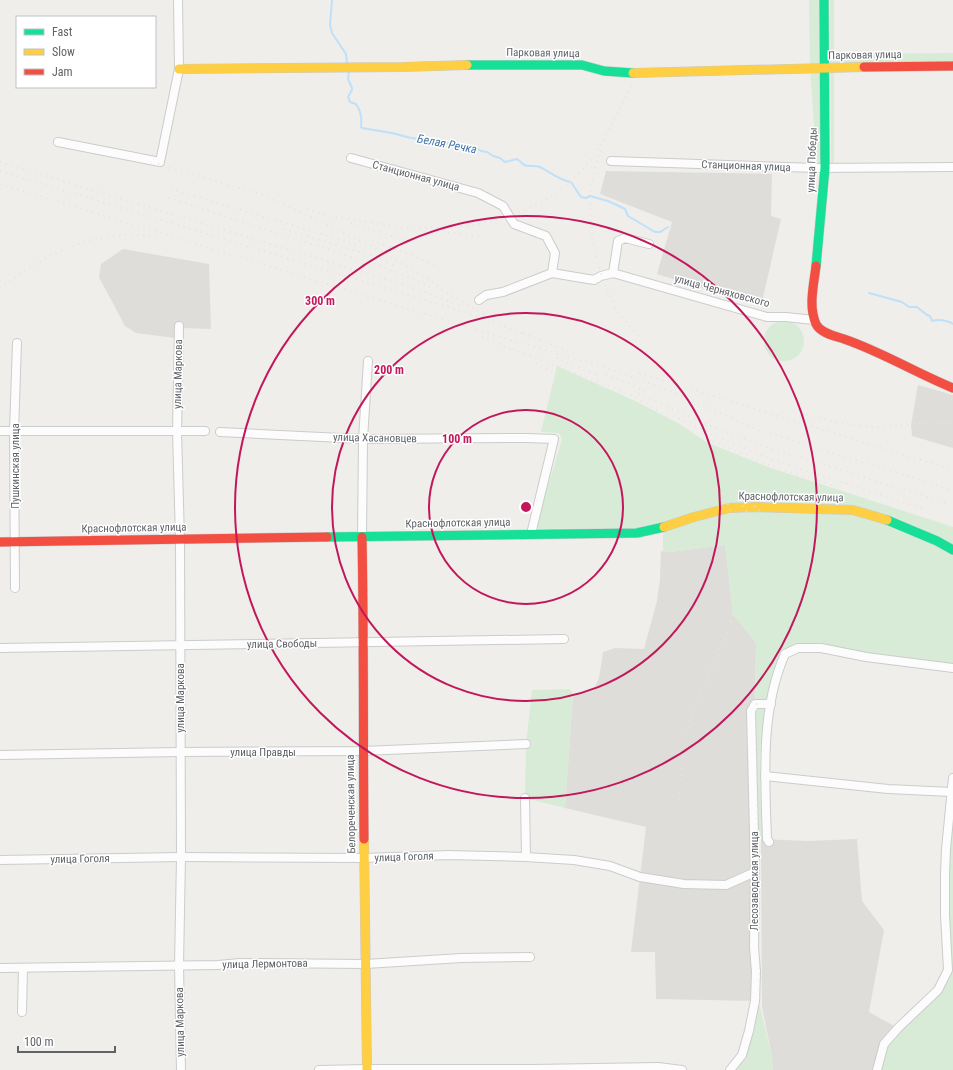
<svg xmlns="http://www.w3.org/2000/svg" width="953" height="1070" font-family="'Roboto Condensed',sans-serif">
  <rect width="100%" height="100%" fill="#efeeea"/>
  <g fill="#dfddda">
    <polygon points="606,171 772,174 771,216 781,219 761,306 657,274 672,222 600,194"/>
    <polygon points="123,249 209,264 211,329 184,328 183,339 136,333 125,326 99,277 101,264"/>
    <polygon points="918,385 953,395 953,448 912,436 911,425"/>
    <polygon points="725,545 733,614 756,643 755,704 755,1001 656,999 655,952 631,952 646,827 565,808 573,694 593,691 599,678 603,652 615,648 644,649 657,601 660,579 661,551 669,552"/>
    <polygon points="761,839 807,841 857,839 862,901 884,930 869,1012 898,1028 877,1070 773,1070 772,1057 762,1007"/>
  </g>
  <g fill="#d8ebd6">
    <polygon points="809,0 820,0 820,168 817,168 810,68"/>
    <polygon points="830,0 834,0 834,54 953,53 953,66 834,68 834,168 831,162"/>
    <circle cx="784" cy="341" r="20"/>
    <path d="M557 366 633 400 678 423 706 442 768 467 953 527V668L819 645 783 651C774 679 764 707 761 737 758 770 761 804 762 838H754L756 643 733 614 725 545 669 552 663 551V525L638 528 535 529 562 439 559 433 541 432Z"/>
    <polygon points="570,689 573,694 565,808 525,798 526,744 532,690"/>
    <polygon points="953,778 953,1070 877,1070 884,1044 938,990 948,970 945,915"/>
    <polygon points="755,1001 760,1007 772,1057 773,1070 730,1070 742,1055"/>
  </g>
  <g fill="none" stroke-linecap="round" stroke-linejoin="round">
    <g stroke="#bfe0f9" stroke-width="2">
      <polyline points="332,0 330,25 332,33 346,54 347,63"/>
      <path d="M349 71 348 79 352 88V90L348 97 350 102 356 104C361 111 362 119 361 127L362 128 392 133 411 138 436 141 441 144 451 143 475 147 481 151 487 152 493 156 500 158 505 162 517 159C520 161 522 163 524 165 529 167 535 165 540 167 550 172 559 180 571 182L581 197 586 198 590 196 608 201 621 207 625 209 628 216 655 232H660L668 227"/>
      <path d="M869 293 902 302 909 307H917L927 315 930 316 932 321C940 319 946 320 953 324"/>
    </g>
    <defs>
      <g id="street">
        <polyline points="58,142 160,162 179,69 178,0"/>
        <polyline points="351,158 478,193 503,206 514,224 546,236 555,253 552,273"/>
        <polyline points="611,161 817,168 953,167"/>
        <polyline points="613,273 767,317 786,317 814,320"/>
        <polyline points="479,300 486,295 503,292 552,273 594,280 601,276 613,273 618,241 625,238 649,244"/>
        <polyline points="179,326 177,432 180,539 181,857 179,965 181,1070"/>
        <polyline points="0,431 205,431"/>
        <polyline points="220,432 363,439 527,438 554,439 531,534"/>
        <polyline points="362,537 363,439 368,361"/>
        <polyline points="15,588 14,432 17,343"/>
        <polyline points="0,648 564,639"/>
        <polyline points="0,755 180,752 363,751 526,744"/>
        <polyline points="765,776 888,789 952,792"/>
        <polyline points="525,798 526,857"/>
        <path d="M769 842 767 839C765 779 760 710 785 654L798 648H821L866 657 953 668"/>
        <polyline points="0,860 181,857 364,858 449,855 526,857 574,860 610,866 640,877 684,884 726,885 755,872"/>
        <polyline points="0,968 218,965 240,963 366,964 461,958 530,957"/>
        <polyline points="22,1012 23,968"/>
        <polyline points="319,1070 367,1069 533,1069 658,1067 682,1070"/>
        <polyline points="730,1070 742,1055 749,1031 755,1001 756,972 754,947 755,872 751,711 755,704 771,704"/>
        <polyline points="877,1070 884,1044 898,1028 938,990 948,970 945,915 945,873 946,849 953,778"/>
      </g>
      <g id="fast">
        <polyline points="467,65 582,65 604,71 633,73"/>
        <polyline points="816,266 825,168 824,0"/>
        <polyline points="887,520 937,541 953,550"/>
        <polyline points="327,537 637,533 664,527"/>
      </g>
      <g id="slow">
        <polyline points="179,69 403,67 467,65"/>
        <polyline points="633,73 864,67"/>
        <polyline points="664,527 694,517 729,508 754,507 853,510 887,520"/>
        <polyline points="364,839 367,1070"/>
      </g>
      <g id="jam">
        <polyline points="864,67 953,66"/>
        <path d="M816 266C814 284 808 306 816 324 820 333 835 336 844 339 882 352 916 373 953 388"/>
        <path d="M362 537C364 638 363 739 364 839"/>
        <polyline points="0,542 327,537"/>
      </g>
    </defs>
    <use href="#street" stroke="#cbcccc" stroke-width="10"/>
    <use href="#fast" stroke="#cacacb" stroke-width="10"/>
    <use href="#slow" stroke="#cacacb" stroke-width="10"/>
    <use href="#jam" stroke="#cacacb" stroke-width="10"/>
    <use href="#street" stroke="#fdfcfc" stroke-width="8"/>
    <use href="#fast" stroke="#16e098" stroke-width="9"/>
    <use href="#slow" stroke="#ffcf43" stroke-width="9"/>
    <use href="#jam" stroke="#f24e42" stroke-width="9"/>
    <g stroke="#e4e4e4" stroke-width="2" stroke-dasharray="1 5" stroke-linecap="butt">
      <path d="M601 150C583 195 589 250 609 294 612 299 614 306 617 310 624 321 633 330 641 340"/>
      <polyline points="0,162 402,284 439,297 461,306"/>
      <polyline points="158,164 263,195 316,219 379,250 415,271 444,291 485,315"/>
      <polyline points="0,171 474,315 527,335"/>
      <polyline points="0,184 514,341 600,366 666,389 758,430 953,490"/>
      <polyline points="171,189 361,246"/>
      <polyline points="168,198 374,264 412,278 430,287"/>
      <polyline points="307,209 325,215 406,228 468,226 510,217 542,202 571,182 595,155 634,81"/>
      <polyline points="351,223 407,241"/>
      <polyline points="284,229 376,257 395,266"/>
      <polyline points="442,232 480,236"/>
      <polyline points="372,240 438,266"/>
      <path d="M0 288C14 278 28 268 44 259 76 241 120 230 157 237"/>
      <polyline points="523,333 575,354"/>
      <polyline points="482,337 517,352"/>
      <path d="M513 349 634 396 663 414 684 432 711 468 730 508 745 548 750 569 756 646 757 798 760 1007C757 1028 754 1051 743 1070"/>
      <polyline points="556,358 600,377"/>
      <polyline points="536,363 583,391 604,417 662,505"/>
      <polyline points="639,373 953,470"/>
      <polyline points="606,374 650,393"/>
      <polyline points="639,394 713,427 770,448 947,503"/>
      <polyline points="668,413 710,434 770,459 925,509"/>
      <path d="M801 413C827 420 853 427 879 427 904 426 928 421 953 423"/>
      <polyline points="713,441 768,465 832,485"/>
      <path d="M709 458C744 496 779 540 831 552 843 555 856 555 868 557"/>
      <path d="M737 495C766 540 765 575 761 626"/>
      <path d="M679 799C682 770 683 742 692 715 699 692 711 672 720 650 738 607 743 574 733 528"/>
    </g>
  </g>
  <g fill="none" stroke="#c2185b" stroke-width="2">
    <circle cx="526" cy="507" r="97"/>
    <circle cx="526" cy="507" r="194"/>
    <circle cx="526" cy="507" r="291"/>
  </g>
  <g text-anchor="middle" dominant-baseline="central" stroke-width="3" stroke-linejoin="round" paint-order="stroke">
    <g font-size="11" fill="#5f6368" stroke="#fff">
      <text transform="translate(543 53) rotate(1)">Парковая улица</text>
      <text transform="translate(865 55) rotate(-1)">Парковая улица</text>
      <text transform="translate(812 160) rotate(-88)">улица Победы</text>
      <text transform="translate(746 166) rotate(2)">Станционная улица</text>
      <text transform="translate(416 176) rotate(15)">Станционная улица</text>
      <text transform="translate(722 291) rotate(15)">улица Черняховского</text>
      <text transform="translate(178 374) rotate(-89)">улица Маркова</text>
      <text transform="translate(375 438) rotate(1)">улица Хасановцев</text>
      <text transform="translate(15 466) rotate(-90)">Пушкинская улица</text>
      <text transform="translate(791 497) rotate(1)">Краснофлотская улица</text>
      <text transform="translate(458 523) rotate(-1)">Краснофлотская улица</text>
      <text transform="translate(134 528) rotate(-1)">Краснофлотская улица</text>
      <text transform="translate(282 644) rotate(-1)">улица Свободы</text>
      <text transform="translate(180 698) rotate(-90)">улица Маркова</text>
      <text x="263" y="752">улица Правды</text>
      <text transform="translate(351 804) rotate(-91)">Белореченская улица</text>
      <text transform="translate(404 857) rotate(-2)">улица Гоголя</text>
      <text transform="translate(80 859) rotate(-1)">улица Гоголя</text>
      <text transform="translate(754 881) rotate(-90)">Лесозаводская улица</text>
      <text transform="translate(265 964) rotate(-1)">улица Лермонтова</text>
      <text transform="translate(180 1022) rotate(-91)">улица Маркова</text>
    </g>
    <g font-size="12" font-style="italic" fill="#4174aa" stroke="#fff">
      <text transform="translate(447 144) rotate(11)">Белая Речка</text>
    </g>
  </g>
  <circle cx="526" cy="507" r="6" fill="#c2185b" stroke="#fff" stroke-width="2"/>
  <g font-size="12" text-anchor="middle" font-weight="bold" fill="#c2185b" stroke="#fff" stroke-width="3" stroke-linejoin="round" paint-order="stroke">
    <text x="320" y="305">300 m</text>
    <text x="389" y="374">200 m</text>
    <text x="457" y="443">100 m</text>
  </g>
  <rect x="16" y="16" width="140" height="72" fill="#ffffff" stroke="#bfc1c3"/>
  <rect x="24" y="29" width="20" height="6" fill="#16e098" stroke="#bfc1c3"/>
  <text x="52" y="36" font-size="12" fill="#5f6368">Fast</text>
  <rect x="24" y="49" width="20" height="6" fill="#ffcf43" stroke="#bfc1c3"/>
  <text x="52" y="56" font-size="12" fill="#5f6368">Slow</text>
  <rect x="24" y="69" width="20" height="6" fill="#f24e42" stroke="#bfc1c3"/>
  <text x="52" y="76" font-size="12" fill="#5f6368">Jam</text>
  <path d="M18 1046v6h97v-6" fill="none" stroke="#5f6368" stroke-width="2"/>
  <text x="24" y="1046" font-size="12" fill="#5f6368" stroke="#ffffff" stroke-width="3" paint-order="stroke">100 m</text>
</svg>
